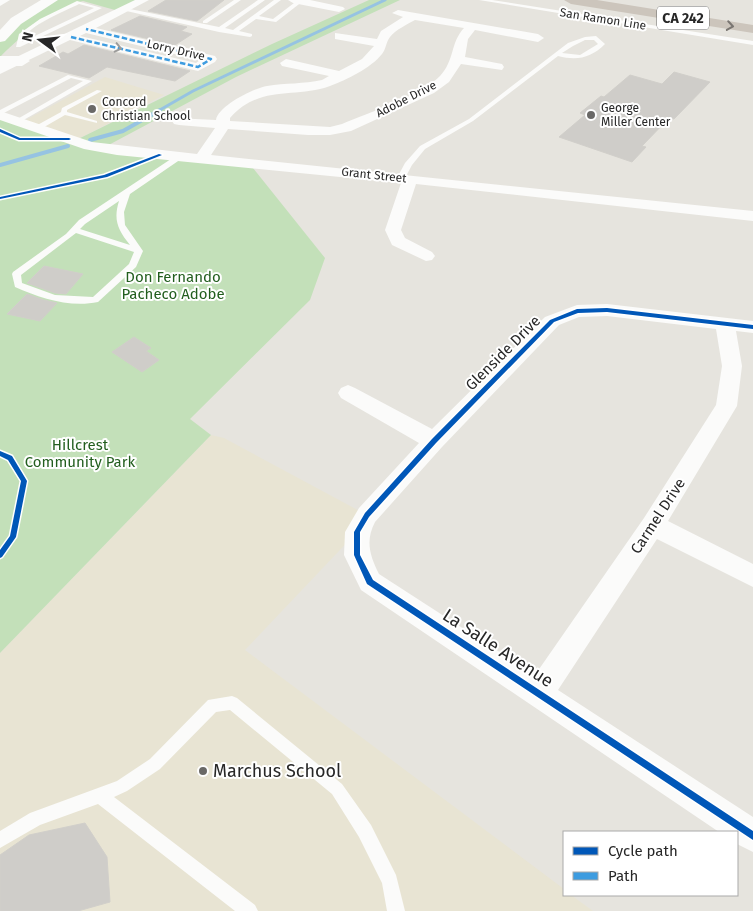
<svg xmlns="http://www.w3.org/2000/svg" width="753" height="911" font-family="'Fira Sans',sans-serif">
  <rect width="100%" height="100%" fill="#e6e4de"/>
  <g fill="#e8e4d3">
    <polygon points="105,77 164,95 74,141 22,122"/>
    <polygon points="211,435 224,438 367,515 357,532 245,650 564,889 564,895 571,895 593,911 0,911 0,653"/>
  </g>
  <g fill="#c3e0b9">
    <path d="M51 0H144L122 12 83 1 79 2C45 18 27 30 0 57V38Z"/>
    <polygon points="369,0 400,0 236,77 103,148 249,163 325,258 310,300 190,419 211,435 0,653 0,115 74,141 272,44"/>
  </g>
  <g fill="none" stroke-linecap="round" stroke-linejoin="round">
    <polyline stroke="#96c3e2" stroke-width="3" points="158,111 193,91 385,0"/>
    <g stroke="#96c3e2" stroke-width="4">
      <polyline points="90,140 123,131 160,110"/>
      <polyline points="0,165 68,146"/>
    </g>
  </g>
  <g fill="#cfcdc9" stroke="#d1cfca">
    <polygon points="166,0 224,0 197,21 148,11"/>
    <polygon points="140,16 187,27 181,31 192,34 175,45 111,30"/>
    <polygon points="84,45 190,71 175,81 107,67 89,78 39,66 63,52 68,54"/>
    <polygon points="674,72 710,82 674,119 669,118 642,146 646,147 632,162 559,137 585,115 580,113 601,96 604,97 630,75 662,84"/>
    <polygon points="44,266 83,274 66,294 55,293 27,283"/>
    <polygon points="27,294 44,300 57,303 40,321 7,314"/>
    <polygon points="134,337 151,348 146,351 159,360 142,372 112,352"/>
    <polygon points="85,823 107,857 110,902 78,911 0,911 0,855 29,835"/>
  </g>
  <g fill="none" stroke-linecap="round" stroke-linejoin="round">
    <g fill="#fbfbfa" fill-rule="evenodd">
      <polygon points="234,0 241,0 207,23 203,23 203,21"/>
      <polygon points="258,0 265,0 225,28 233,30 274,0 281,0 259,16 273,19 298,0 303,1 276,22 256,19 239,31 252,34 252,36 250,37 219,32 122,10 125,8 219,27"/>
      <polygon points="479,0 492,0 753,41 753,45"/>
      <path d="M77 1 102 8 20 47H16L19 34 40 19ZM79 4 94 8 22 42C26 26 65 11 79 4Z"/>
      <path d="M596 36 605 44C591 58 577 61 558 56L473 121 425 149 412 165 404 180H398L397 178 405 163 420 146 469 119 568 43 585 37ZM585 40H594L598 44 580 55 562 53 573 46Z"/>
      <polygon points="68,75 92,81 20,122 14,121 83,81 71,78 0,115 0,110"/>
      <polygon points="97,90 102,91 67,110 67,112 97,121 97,123 65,115 39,130 32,128 61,112 62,108"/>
      <path d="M177 155 184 157 130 194 124 212 125 225 143 251 136 267 98 302C70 308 40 298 15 287L12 274 13 272 66 234 79 220ZM119 201C113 220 118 230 130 245L80 229 85 224ZM76 233 134 252 129 264 93 297 55 295 22 283 21 275Z"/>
      <polygon points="232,696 237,698 342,784 371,825 396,875 405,911 387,911 382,883 359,837 332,794 230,710 216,712 160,769 127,791 114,797 255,905 258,911 235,911 98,804 40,825 0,848 0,831 30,813 117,781 150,759 208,700"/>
    </g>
    <g fill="#fbfbfa" fill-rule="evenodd">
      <polygon points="0,0 10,0 0,6"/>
      <path d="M135 0H149L96 28 215 56 217 59 215 62 198 71 70 40 0 74V65ZM86 33 200 60 196 63 80 36Z"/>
      <polygon points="288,0 310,0 343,7 345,9 339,12 293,3"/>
      <path d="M398 10 538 34 544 38 538 42 475 30 468 39 465 57 502 64 504 67 502 70 461 64 449 82 434 93 351 131 330 135H308L228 129 211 155 753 211V221L416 184 401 230 405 238 432 252 435 256 432 260 426 261 392 245 385 230 401 183 117 155 84 149 0 120V111L92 142 197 154 215 128 179 125 174 124 172 121 174 118 216 120C218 106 254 88 267 86 285 83 304 84 322 80L329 76 282 66 280 63 286 59 339 71 362 59 374 46 335 39V33L377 39 381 31 403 17 392 13ZM415 20 464 28C450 43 455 60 440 76 422 95 368 113 342 124L330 127 230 121V118C260 84 294 99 330 86 346 80 371 68 382 54 386 49 386 42 390 37 395 30 408 24 415 20Z"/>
      <path d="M607 304 753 321V333L736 331 742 366 737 406 668 521 753 564V587L657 539 558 690 753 817V852L737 844V832H719L361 590 344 555 345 532 359 508 419 443 341 398 338 393 341 388 348 385 355 388 432 429 545 317 577 305ZM607 316 716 329 722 366 716 405 644 518 535 675 379 574C370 556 365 541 375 522L442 447 559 325 579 317Z"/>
    </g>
    <g fill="#fbfbfa" fill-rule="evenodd">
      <polygon points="41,0 58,0 21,24 5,41 0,42 0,30 11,18"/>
      <polygon points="0,56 22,56 30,61 22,66 0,66"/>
    </g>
    <polygon fill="#ccc5bc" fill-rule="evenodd" points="564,0 597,0 753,25 753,33 571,4"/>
    <polyline stroke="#3d9ce0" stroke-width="2.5" stroke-dasharray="5.5 2.5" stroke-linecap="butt" points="71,37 198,67 211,59 86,29"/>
    <defs>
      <g id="cycleway">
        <polygon points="0,129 20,138 69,138 71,139 69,140 19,140 0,132"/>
        <polygon points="159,154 162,155 107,177 0,199 0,197 104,175"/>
        <polygon points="607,308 753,325 753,329 607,312 578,313 554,322 436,443 369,517 360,532 360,555 373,580 753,831 753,840 367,584 354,555 354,532 365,513 432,439 550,320 577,309"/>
        <polygon points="0,451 12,456 27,481 16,537 2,557 0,558 0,550 10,536 21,481 8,460 0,456"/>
      </g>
    </defs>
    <use href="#cycleway" stroke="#fff" stroke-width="3"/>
    <use href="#cycleway" fill="#0057b8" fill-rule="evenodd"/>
  </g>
  <defs><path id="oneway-chevron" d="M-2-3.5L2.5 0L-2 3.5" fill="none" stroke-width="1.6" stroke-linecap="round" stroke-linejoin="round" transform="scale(1.25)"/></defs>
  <use stroke="#7a7672" href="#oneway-chevron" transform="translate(730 26) rotate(9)"/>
  <use stroke="#9c9c9b" href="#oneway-chevron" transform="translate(118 48) rotate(13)"/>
  <g fill="#6a6967" stroke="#fff" stroke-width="2">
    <circle cx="92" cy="109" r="5"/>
    <circle cx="591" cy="115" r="5"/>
    <circle cx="203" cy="771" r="5"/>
  </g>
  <g text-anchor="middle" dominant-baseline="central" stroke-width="4" stroke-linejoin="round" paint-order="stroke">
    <g font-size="12" fill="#272727" stroke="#fff">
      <text transform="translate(603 19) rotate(9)">San Ramon Line</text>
      <text transform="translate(176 50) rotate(13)">Lorry Drive</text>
      <text transform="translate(406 99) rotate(-27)">Adobe Drive</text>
      <text transform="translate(374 175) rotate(6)">Grant Street</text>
    </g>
    <g font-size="12" fill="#272727" stroke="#fff" text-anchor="start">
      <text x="102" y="102">Concord<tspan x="102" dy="14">Christian School</tspan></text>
      <text x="601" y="108">George<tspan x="601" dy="14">Miller Center</tspan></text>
    </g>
    <rect fill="#fff" stroke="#686868" stroke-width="1" x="657" y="6.5" width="52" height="23" rx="4"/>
    <g font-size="14" font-weight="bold" fill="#272727">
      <text x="683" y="18">CA 242</text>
    </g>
    <g font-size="15" fill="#225e1e" stroke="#fff">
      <text x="173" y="277">Don Fernando<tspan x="173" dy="17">Pacheco Adobe</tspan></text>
      <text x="80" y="445">Hillcrest<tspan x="80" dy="17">Community Park</tspan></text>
    </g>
    <g font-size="15" fill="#272727" stroke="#fff">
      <text transform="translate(503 353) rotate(-45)">Glenside Drive</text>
      <text transform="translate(658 516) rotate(-57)">Carmel Drive</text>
    </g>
    <g font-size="18" fill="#272727" stroke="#fff">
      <text transform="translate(498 648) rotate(33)">La Salle Avenue</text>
    </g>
    <g font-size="18" fill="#272727" stroke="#fff" text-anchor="start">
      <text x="213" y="771">Marchus School</text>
    </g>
  </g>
  <rect x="563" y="831" width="175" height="65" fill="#ffffff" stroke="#a9a9a9"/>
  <rect x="573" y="847" width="25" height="8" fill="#0057b8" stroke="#a9a9a9"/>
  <text x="608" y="856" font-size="15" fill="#272727">Cycle path</text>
  <rect x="573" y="872" width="25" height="8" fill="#3d9ce0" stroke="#a9a9a9"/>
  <text x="608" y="881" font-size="15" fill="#272727">Path</text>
  <g transform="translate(40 40) rotate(285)" stroke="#ffffff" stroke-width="4" paint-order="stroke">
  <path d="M0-4L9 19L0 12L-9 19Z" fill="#272727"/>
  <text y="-8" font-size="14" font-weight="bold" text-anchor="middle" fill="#272727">N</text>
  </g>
</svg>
